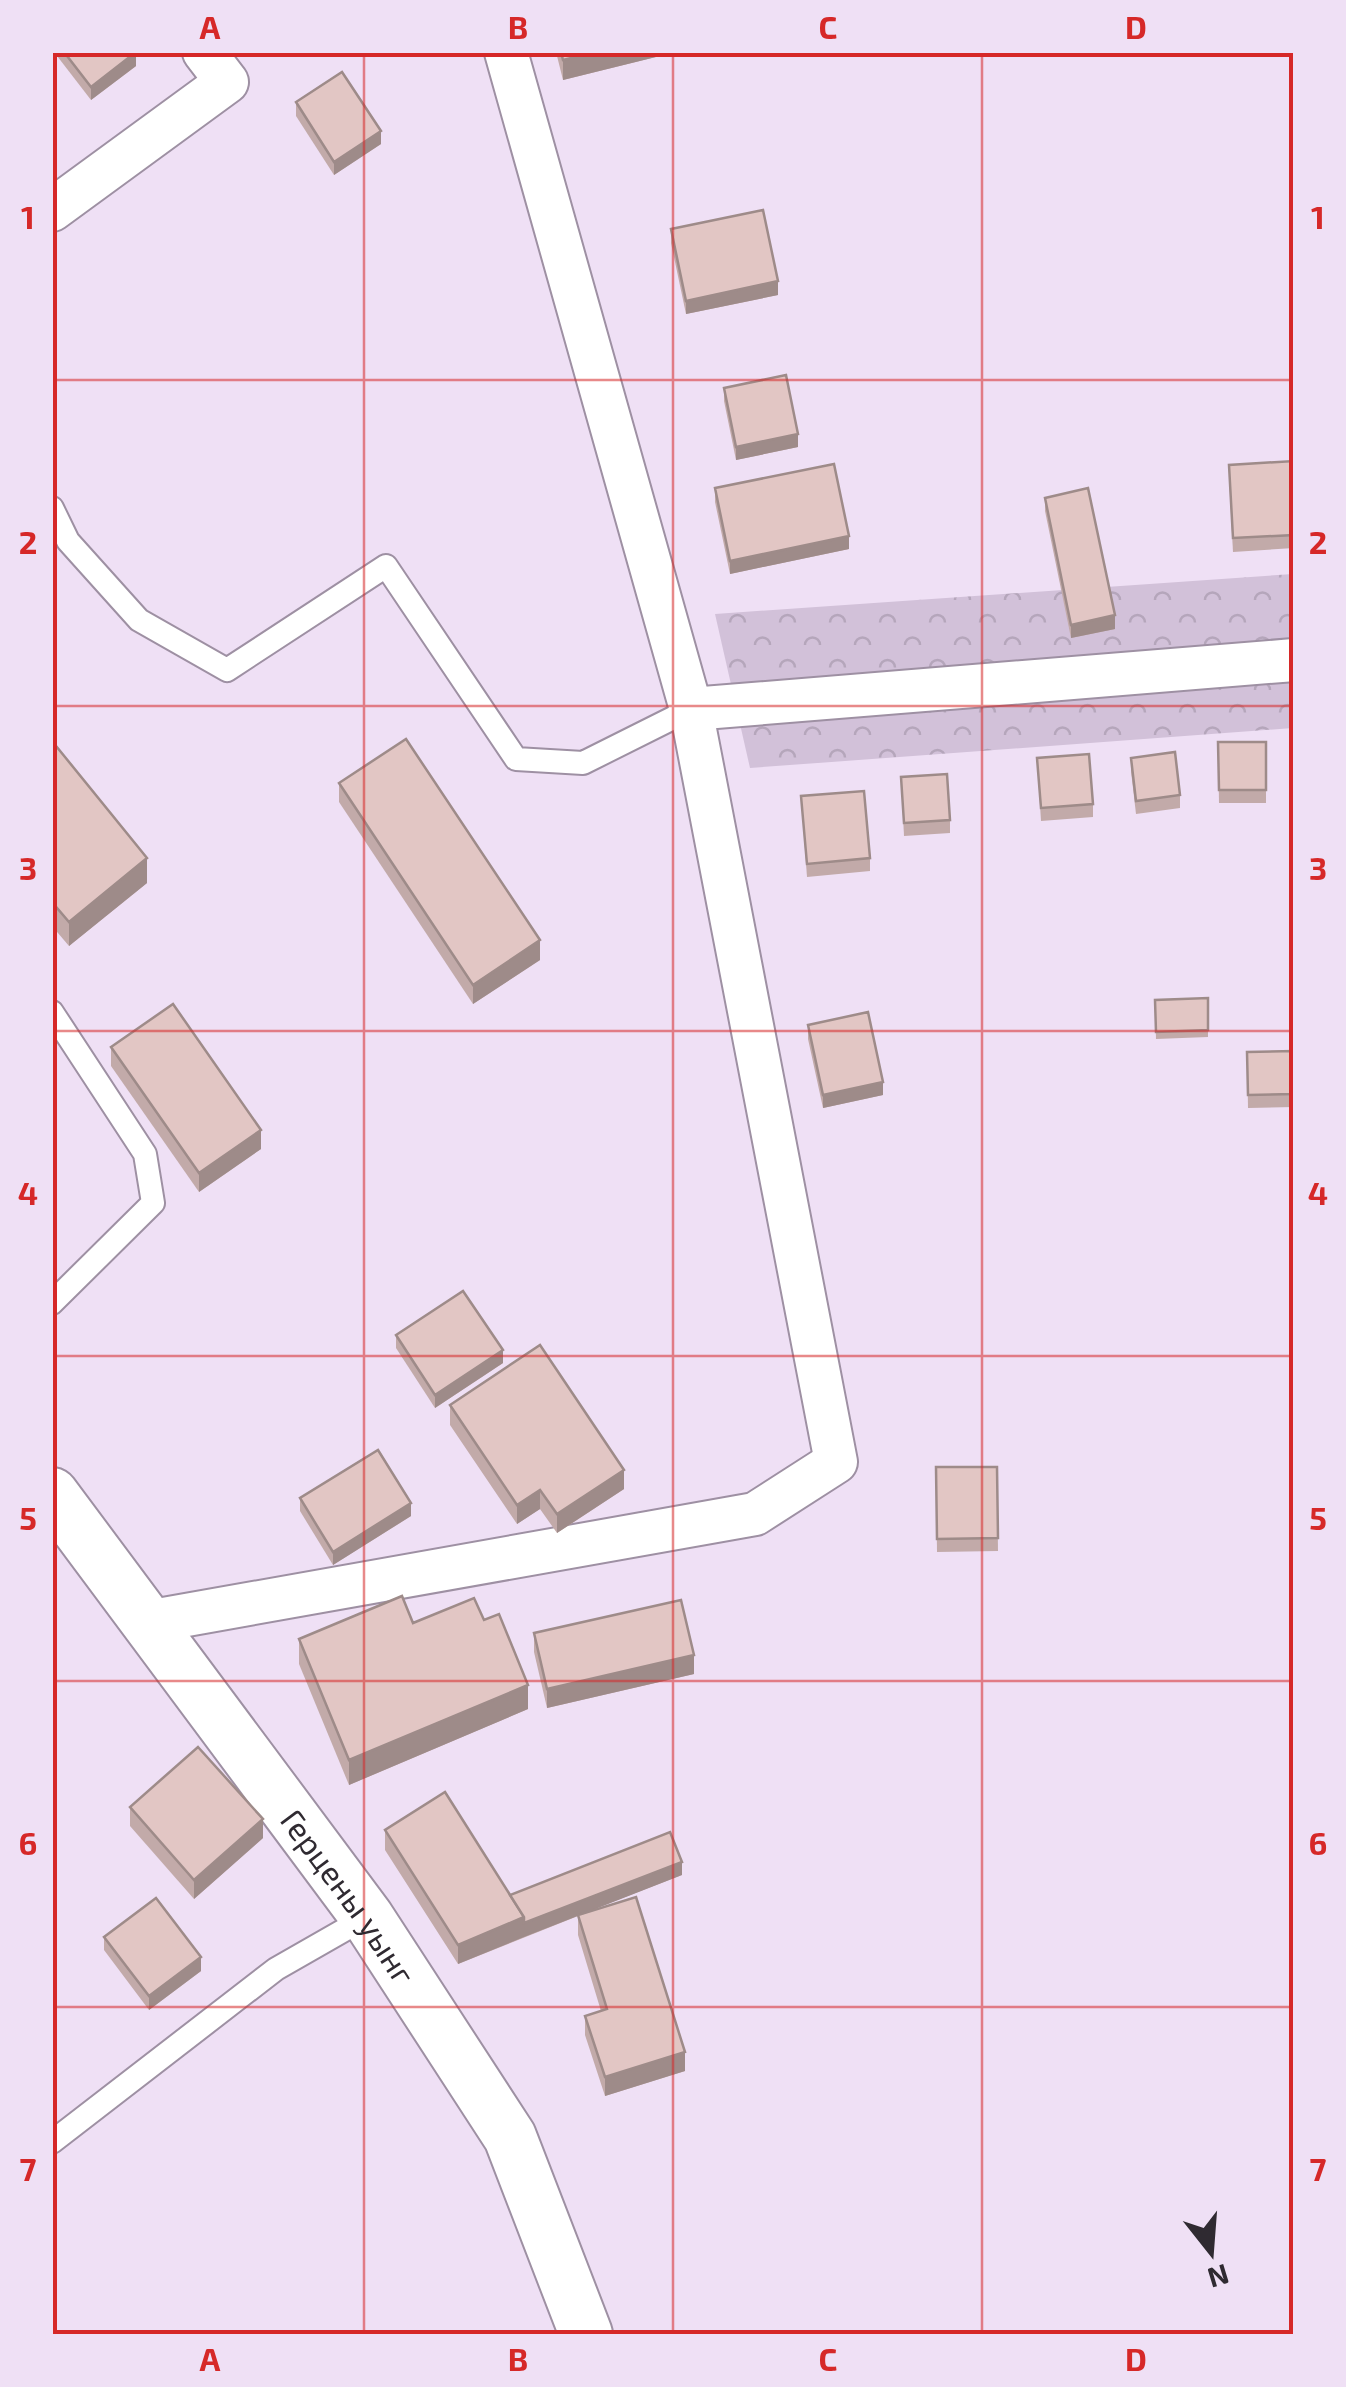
<svg xmlns="http://www.w3.org/2000/svg" width="1346" height="2387" font-family="'Exo 2',sans-serif">
  <defs>
    <pattern id="forest-crowns" width="20" height="18" patternUnits="userSpaceOnUse" patternTransform="scale(2.5)"><rect width="20" height="18" fill="#d2c1d9"/><path d="M2 6a3 3 0 1 1 6 0M12 15a3 3 0 1 1 6 0" fill="none" stroke="#b5a6bb"/></pattern>
  </defs>
  <rect width="100%" height="100%" fill="#efe0f5"/>
  <polygon fill="url(#forest-crowns)" points="1293,574 1293,728 750,768 715,614"/>
  <g fill="none" stroke-linecap="round" stroke-linejoin="round">
    <defs>
      <g id="service">
        <polyline points="52,508 68,541 139,620 227,670 386,566 516,759 583,763 691,709"/>
        <polyline points="52,1012 145,1154 153,1203 52,1303"/>
        <polyline points="52,2142 276,1969 367,1917"/>
      </g>
      <g id="minor">
        <polyline points="52,210 227,82 204,52"/>
        <polyline points="691,709 1294,660"/>
        <polyline points="147,1622 755,1514 836,1462 691,709 506,52"/>
      </g>
      <g id="tertiary">
        <path id="s1" d="M52 1494 367 1917 510 2137 586 2334"/>
      </g>
    </defs>
    <use href="#service" stroke="#9e90a3" stroke-width="26"/>
    <use href="#minor" stroke="#9e90a3" stroke-width="46"/>
    <use href="#tertiary" stroke="#9e90a3" stroke-width="56"/>
    <use href="#service" stroke="#fff" stroke-width="22"/>
    <use href="#minor" stroke="#fff" stroke-width="42"/>
    <use href="#tertiary" stroke="#fff" stroke-width="52"/>
  </g>
  <g fill="#c2aaa9">
    <polygon points="54,52 136,52 136,66 91,100"/>
    <polygon points="556,52 664,52 664,55 563,80"/>
    <polygon points="296,102 381,144 334,175 296,116"/>
    <polygon points="671,229 778,295 686,314 671,243"/>
    <polygon points="724,388 798,447 736,460 724,401"/>
    <polygon points="1294,461 1294,548 1233,552 1229,478"/>
    <polygon points="715,488 849,549 730,574 715,502"/>
    <polygon points="1045,498 1115,629 1071,638 1045,511"/>
    <polygon points="52,741 147,883 69,946 52,926"/>
    <polygon points="1218,742 1266,742 1266,803 1219,803"/>
    <polygon points="1037,758 1093,804 1093,817 1041,821"/>
    <polygon points="1131,758 1180,795 1180,808 1136,814 1131,771"/>
    <polygon points="901,777 950,820 950,833 904,836"/>
    <polygon points="339,783 540,960 473,1004 339,802"/>
    <polygon points="801,796 870,858 870,871 807,877"/>
    <polygon points="1208,998 1208,1037 1156,1039 1155,1000"/>
    <polygon points="808,1025 883,1095 823,1108 808,1039"/>
    <polygon points="111,1047 261,1149 199,1192 111,1066"/>
    <polygon points="1294,1051 1294,1107 1248,1108 1247,1052"/>
    <polygon points="396,1335 503,1363 435,1408 396,1348"/>
    <polygon points="450,1405 624,1489 557,1533 540,1509 517,1524 450,1425"/>
    <polygon points="936,1467 997,1467 998,1551 937,1552"/>
    <polygon points="300,1498 411,1516 333,1565 300,1511"/>
    <polygon points="484,1620 528,1709 349,1785 299,1664 299,1639 413,1623"/>
    <polygon points="534,1633 694,1674 547,1708 534,1652"/>
    <polygon points="130,1807 263,1838 194,1899 130,1826"/>
    <polygon points="385,1830 510,1895 682,1875 581,1914 685,2071 605,2096 585,2035 585,2016 601,2011 578,1935 578,1916 458,1964 385,1850"/>
    <polygon points="104,1937 201,1971 149,2010 104,1950"/>
  </g>
  <g fill="#9e8b89">
    <polygon points="136,52 136,66 91,100 91,87"/>
    <polygon points="596,52 664,52 664,55 563,80 563,60"/>
    <polygon points="381,131 381,144 334,175 334,162"/>
    <polygon points="778,281 778,295 686,314 686,301"/>
    <polygon points="798,434 798,447 736,460 736,447"/>
    <polygon points="849,536 849,549 730,574 730,561"/>
    <polygon points="1115,615 1115,629 1071,638 1071,625"/>
    <polygon points="147,858 147,883 69,946 69,922"/>
    <polygon points="540,940 540,960 473,1004 473,985"/>
    <polygon points="883,1082 883,1095 823,1108 823,1095"/>
    <polygon points="261,1130 261,1149 199,1192 199,1173"/>
    <polygon points="503,1350 503,1363 435,1408 435,1395"/>
    <polygon points="624,1470 624,1489 557,1533 557,1514"/>
    <polygon points="540,1490 540,1509 517,1524 517,1505"/>
    <polygon points="411,1503 411,1516 333,1565 333,1552"/>
    <polygon points="694,1655 694,1674 547,1708 547,1689"/>
    <polygon points="528,1685 528,1709 349,1785 349,1760"/>
    <polygon points="263,1819 263,1838 194,1899 194,1880"/>
    <polygon points="682,1862 682,1875 524,1937 524,1923"/>
    <polygon points="524,1917 524,1937 458,1964 458,1945"/>
    <polygon points="201,1957 201,1971 149,2010 149,1996"/>
    <polygon points="685,2052 685,2071 605,2096 605,2077"/>
  </g>
  <g fill="#e2c6c4" stroke="#9e8b89" stroke-width="2.5">
    <polygon points="64,52 136,52 91,87"/>
    <polygon points="561,52 596,52 563,60"/>
    <polygon points="342,72 381,131 334,162 296,102"/>
    <polygon points="763,210 778,281 686,301 671,229"/>
    <polygon points="786,375 798,434 736,447 724,388"/>
    <polygon points="1294,461 1294,535 1233,538 1229,465"/>
    <polygon points="834,464 849,536 730,561 715,488"/>
    <polygon points="1088,488 1115,615 1071,625 1045,498"/>
    <polygon points="406,739 540,940 473,985 339,783"/>
    <polygon points="52,741 147,858 69,922 52,902"/>
    <polygon points="1218,742 1266,742 1266,790 1219,790"/>
    <polygon points="1175,752 1180,795 1136,801 1131,758"/>
    <polygon points="1089,754 1093,804 1041,808 1037,758"/>
    <polygon points="947,774 950,820 904,823 901,777"/>
    <polygon points="864,791 870,858 807,864 801,796"/>
    <polygon points="1208,998 1208,1030 1156,1032 1155,1000"/>
    <polygon points="173,1004 261,1130 199,1173 111,1047"/>
    <polygon points="868,1012 883,1082 823,1095 808,1025"/>
    <polygon points="1294,1051 1294,1094 1248,1095 1247,1052"/>
    <polygon points="463,1291 503,1350 435,1395 396,1335"/>
    <polygon points="540,1345 624,1470 557,1514 540,1490 517,1505 450,1405"/>
    <polygon points="378,1450 411,1503 333,1552 300,1498"/>
    <polygon points="936,1467 997,1467 998,1538 937,1539"/>
    <polygon points="402,1596 413,1623 474,1598 484,1620 499,1614 528,1685 349,1760 299,1639"/>
    <polygon points="681,1600 694,1655 547,1689 534,1633"/>
    <polygon points="198,1747 263,1819 194,1880 130,1807"/>
    <polygon points="445,1792 524,1917 458,1945 385,1830"/>
    <polygon points="670,1832 682,1862 524,1923 524,1917 510,1895"/>
    <polygon points="636,1897 685,2052 605,2077 585,2016 607,2009 578,1915"/>
    <polygon points="156,1898 201,1957 149,1996 104,1937"/>
  </g>
  <path fill="none" stroke="#d62828" stroke-width="2.5" stroke-opacity="0.55" d="M364 52V2334M673 52V2334M982 52V2334M52 380H1294M52 706H1294M52 1031H1294M52 1356H1294M52 1681H1294M52 2007H1294"/>
  <g text-anchor="middle" dominant-baseline="central" stroke-width="9" stroke-linejoin="round" paint-order="stroke">
    <g font-size="32" fill="#2f2a31" stroke="#efe0f5">
      <text stroke="none"><textPath href="#s1" startOffset="500">Герцены уынг</textPath></text>
    </g>
  </g>
  <rect width="1346" height="2387" fill="none" stroke="#efe0f5" stroke-width="110"/>
  <g transform="translate(1211 2252) rotate(163)" stroke="#efe0f5" stroke-width="8" paint-order="stroke">
  <path d="M0-8L18 38L0 25L-18 38Z" fill="#2f2a31"/>
  <text y="-15" font-size="28" font-weight="bold" text-anchor="middle" fill="#2f2a31">N</text>
  </g>
  <rect x="55" y="55" width="1236" height="2277" fill="none" stroke="#d62828" stroke-width="4"/>
  <g font-size="32" text-anchor="middle" font-weight="bold" fill="#d62828">
    <text x="210" y="39">A</text>
    <text x="518" y="39">B</text>
    <text x="828" y="39">C</text>
    <text x="1136" y="39">D</text>
    <text x="28" y="229">1</text>
    <text x="1318" y="229">1</text>
    <text x="28" y="554">2</text>
    <text x="1318" y="554">2</text>
    <text x="28" y="880">3</text>
    <text x="1318" y="880">3</text>
    <text x="28" y="1205">4</text>
    <text x="1318" y="1205">4</text>
    <text x="28" y="1530">5</text>
    <text x="1318" y="1530">5</text>
    <text x="28" y="1855">6</text>
    <text x="1318" y="1855">6</text>
    <text x="28" y="2181">7</text>
    <text x="1318" y="2181">7</text>
    <text x="210" y="2371">A</text>
    <text x="518" y="2371">B</text>
    <text x="828" y="2371">C</text>
    <text x="1136" y="2371">D</text>
  </g>
</svg>
